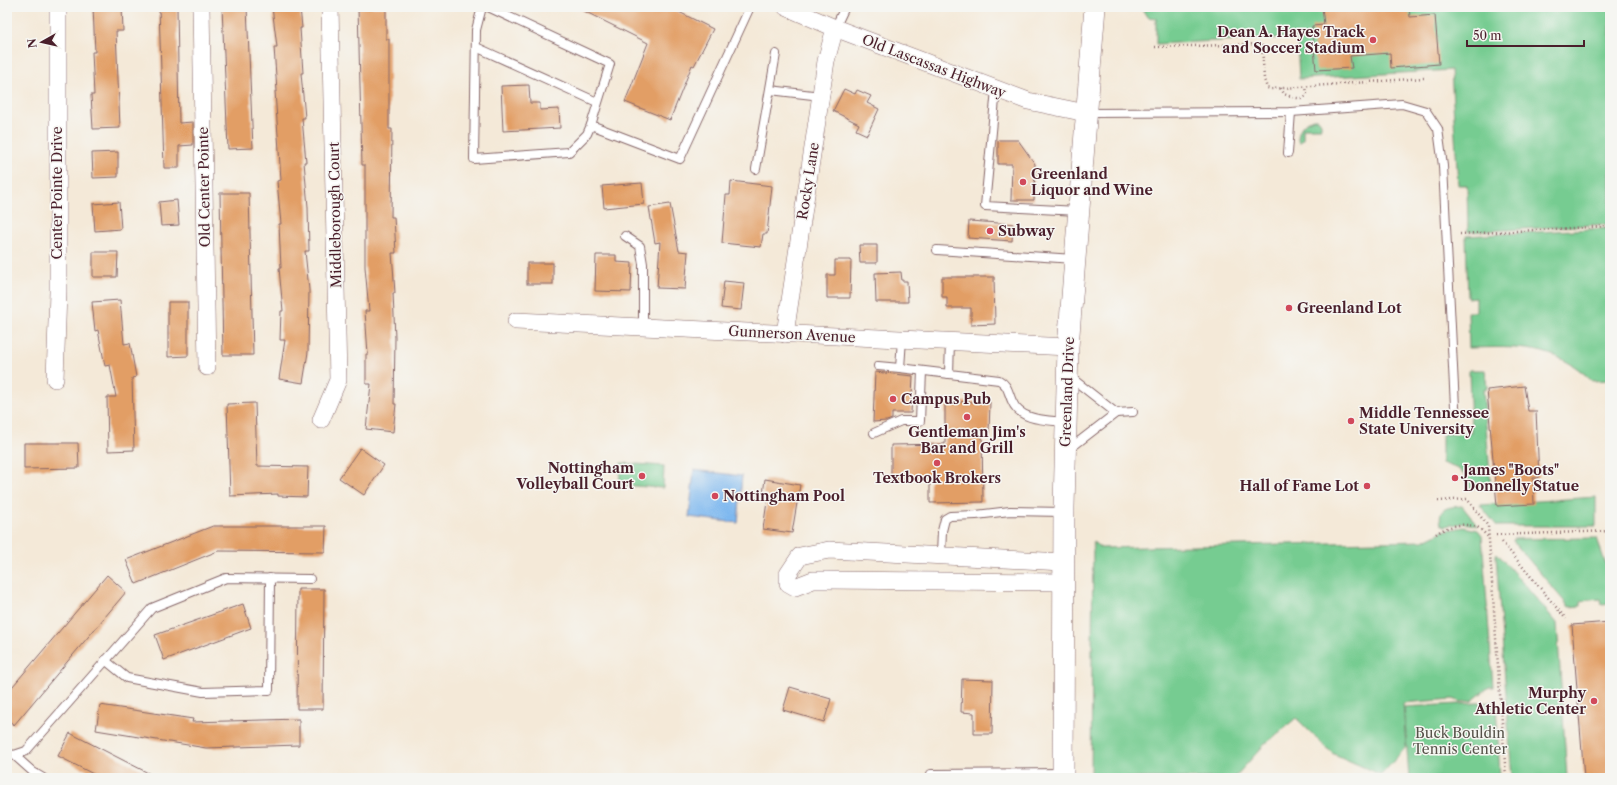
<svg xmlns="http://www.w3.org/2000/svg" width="1617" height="785" font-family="'Libre Caslon Text',serif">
  <rect width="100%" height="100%" fill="#f6f6f2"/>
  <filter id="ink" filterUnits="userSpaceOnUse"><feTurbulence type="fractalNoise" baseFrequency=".025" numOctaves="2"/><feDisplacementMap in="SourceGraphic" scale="8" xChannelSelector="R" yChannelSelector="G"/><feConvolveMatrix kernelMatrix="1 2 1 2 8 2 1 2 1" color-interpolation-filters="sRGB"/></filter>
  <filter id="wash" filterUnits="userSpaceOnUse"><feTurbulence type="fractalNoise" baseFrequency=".012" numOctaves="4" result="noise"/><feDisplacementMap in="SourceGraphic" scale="16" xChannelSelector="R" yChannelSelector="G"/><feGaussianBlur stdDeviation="0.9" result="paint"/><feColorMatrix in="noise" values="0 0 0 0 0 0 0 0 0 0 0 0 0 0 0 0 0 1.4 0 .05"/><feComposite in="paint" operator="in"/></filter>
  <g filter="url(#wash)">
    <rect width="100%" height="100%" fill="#f4e9d8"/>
    <g fill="#76cc91" stroke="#60765e">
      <polygon points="1141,7 1610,7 1610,224 1468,232 1467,185 1458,185 1451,70 1299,79 1297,37 1156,44 1156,18 1147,17"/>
      <path d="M1313 119H1318L1321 123V128H1303V140L1300 142 1298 141C1298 129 1302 123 1313 119Z"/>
      <path d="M1609 228 1610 380 1592 381C1555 344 1517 347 1469 348L1468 312H1476V297L1468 298 1466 236Z"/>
      <path d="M1469 370H1485L1487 388 1483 389 1491 487 1470 488C1465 469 1458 469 1442 463V435L1444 434 1471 433Z"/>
      <polygon points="621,463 664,466 663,488 619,485"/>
      <polygon points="1596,497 1596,526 1497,526 1480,505"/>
      <path d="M1462 506 1478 526 1465 523 1445 526 1441 524C1437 507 1449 507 1462 506Z"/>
      <polygon points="1464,527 1478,530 1482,535 1493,687 1489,687 1472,701 1462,702 1453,699 1403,703 1406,747 1381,775 1332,753 1296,718 1263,746 1234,778 1091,778 1093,542 1101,548 1423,541 1443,531"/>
      <polygon points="1597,538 1610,578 1610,604 1602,605 1601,599 1581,601 1581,606 1569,607 1513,541 1514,539"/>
      <polygon points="1497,553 1557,623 1567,778 1512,778 1496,555"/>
      <polygon points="1496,702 1500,778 1409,778 1404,707"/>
    </g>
    <polygon fill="#7eb8ef" stroke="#646c8d" points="694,470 742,476 738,523 689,517"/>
    <g id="blocks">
      <g fill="#e29e65">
        <polygon points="93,7 122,7 123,31 116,31 120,128 93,129 91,95 94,95 92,52 95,52"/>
        <polygon points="159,7 177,7 179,123 193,122 193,145 179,146 179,168 164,168"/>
        <polygon points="222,7 247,7 253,148 228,149"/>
        <polygon points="272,7 300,7 302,28 300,28 303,73 301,73 305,118 302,118 306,162 304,162 308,207 309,251 305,251 309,290 308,352 303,383 279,379 285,340 280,340 281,311 283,311 279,268 281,268 279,224 281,224 277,181 281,180 275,91 277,91 274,47 277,47"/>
        <polygon points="358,7 386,7 386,39 389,39 389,129 392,129 391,217 394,217 396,253 392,253 395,293 393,293 395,338 394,404 396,404 393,432 366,429 371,384 366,384 366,354 368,354 365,311 369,311 365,267 365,165 362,165"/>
        <polygon points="576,7 669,7 713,29 694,66 692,65 670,120 625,102 648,43"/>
        <polygon points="1322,7 1409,7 1410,17 1435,15 1439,64 1391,68 1390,53 1350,56 1352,68 1316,70 1312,26 1324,25"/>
        <polygon points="529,85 530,103 540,103 540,110 559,109 560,128 503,131 501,86"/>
        <polygon points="844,89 855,94 857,90 871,96 867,103 879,109 867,135 856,130 859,124 833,111"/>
        <polygon points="998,140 1018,140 1035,164 1034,200 1011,200 1012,164 998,164"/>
        <polygon points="118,152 118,177 93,178 92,153"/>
        <polygon points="731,181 772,186 767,234 763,234 761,247 722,243 726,195 730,195"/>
        <polygon points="642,183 644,204 604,208 602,186"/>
        <polygon points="220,193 249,193 253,355 223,355"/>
        <polygon points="177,200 179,225 161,226 159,202"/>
        <polygon points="119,202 121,229 95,231 93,204"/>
        <polygon points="670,204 679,251 688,252 685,289 657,288 660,242 655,243 649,207"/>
        <polygon points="969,221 1013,224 1012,241 968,238"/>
        <polygon points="859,245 877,245 877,263 860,263"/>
        <polygon points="93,252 118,252 117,277 93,277"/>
        <polygon points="596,255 616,255 616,262 632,263 631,292 595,291"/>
        <polygon points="835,260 851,260 850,298 827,298 827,275 835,275"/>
        <rect x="527" y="263" width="26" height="21"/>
        <polygon points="901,272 902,281 907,281 908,302 876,302 875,273"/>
        <polygon points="942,277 994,277 995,324 971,325 971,308 947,308 947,297 942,297"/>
        <polygon points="724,281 744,283 741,310 721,308"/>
        <polygon points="120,300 124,344 130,343 136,377 132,378 134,450 108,451 107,397 116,397 110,365 105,366 98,330 95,331 92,302"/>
        <polygon points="168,302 188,302 188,356 168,357"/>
        <polygon points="875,372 913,376 911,413 892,413 892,419 887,421 873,422"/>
        <polygon points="1524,386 1528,411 1536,411 1539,478 1533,478 1534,504 1497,506 1487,390"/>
        <polygon points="945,402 990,402 989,433 982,433 983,502 930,503 930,479 891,479 891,445 945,444"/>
        <polygon points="255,403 257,466 308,467 307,497 278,496 278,494 230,496 227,404"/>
        <polygon points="24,443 78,443 79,468 24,469"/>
        <polygon points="360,448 384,465 364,495 339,478"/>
        <polygon points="765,479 800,485 792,533 763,529 768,495 763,494"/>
        <polygon points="213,526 326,526 325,552 218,551 136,584 126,560"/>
        <polygon points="107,575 126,592 14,725 7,719 7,693"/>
        <polygon points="298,589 324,589 323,709 297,709"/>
        <polygon points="243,604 251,628 164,660 155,635"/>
        <polygon points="1610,622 1610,778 1584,778 1572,625"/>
        <polygon points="962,679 993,680 992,734 974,734 974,713 961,712"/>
        <polygon points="790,687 831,699 824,722 783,710"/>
        <polygon points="100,705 193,719 192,722 299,719 299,745 206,748 96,730"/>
        <polygon points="70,733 158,778 101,778 58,756"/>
      </g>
    </g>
  </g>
  <g filter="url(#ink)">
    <use href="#blocks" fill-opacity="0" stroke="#866668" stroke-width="1"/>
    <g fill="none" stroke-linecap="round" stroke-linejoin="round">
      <defs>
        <g id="service">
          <polyline points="482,7 476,30 474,159 569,152 587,134 591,125 680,159 750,7"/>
          <polyline points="488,7 610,64 591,125"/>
          <polyline points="835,28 845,7"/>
          <polyline points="476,47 597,102"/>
          <polyline points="996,89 985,206 1078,211"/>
          <polyline points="770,90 821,96"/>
          <polyline points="1087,113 1291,112 1402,104 1426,111 1438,129 1443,166 1455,407"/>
          <polyline points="1288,153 1291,112"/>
          <polyline points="756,169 776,54"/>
          <polyline points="625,236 640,246 643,264 643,327"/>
          <polyline points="937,250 1074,259"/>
          <path d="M902 339 900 368 999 380C1008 385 1008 392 1012 401 1020 421 1046 420 1065 422"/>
          <polyline points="878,366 900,368"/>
          <polyline points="949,374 950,341"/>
          <polyline points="1069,376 1116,413 1133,412"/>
          <polyline points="874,433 901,421 920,421 922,371"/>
          <polyline points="1068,450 1116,413"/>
          <polyline points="941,555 942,531 945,519 950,516 976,515 1010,511 1063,512"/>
          <polyline points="105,660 127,678 203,692 269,690 270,578"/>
          <polyline points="7,753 14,755 26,751 152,608 226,578 310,579"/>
          <polyline points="14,755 33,772 43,778"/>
          <polyline points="931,778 931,774 1062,773"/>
        </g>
        <g id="minor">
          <polyline points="201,7 207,367"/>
          <polyline points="786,7 835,28 1028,101 1086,113"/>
          <polyline points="516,321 1068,347"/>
          <polyline points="785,334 826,61 835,28"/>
          <polyline points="55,379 58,292 58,7"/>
          <polyline points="321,420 338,380 330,7"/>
          <polyline points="1063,582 826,580 813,580 795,587 788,583 788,574 800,556 829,550 1063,562"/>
        </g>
        <polyline id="tertiary" points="1063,778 1064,507 1068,347 1095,7"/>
      </defs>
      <use href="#service" stroke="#866668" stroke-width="10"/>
      <use href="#minor" stroke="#866668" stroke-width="18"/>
      <use href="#tertiary" stroke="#866668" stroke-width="22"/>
      <g stroke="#866668" stroke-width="2.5" stroke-dasharray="1 3" stroke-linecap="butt">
        <polyline points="1155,47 1262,44 1264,79 1267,88 1271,89 1424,78"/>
        <path d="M1281 88 1284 94C1292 97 1301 101 1307 95L1306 86"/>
        <polyline points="1460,234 1610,226"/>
        <polyline points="1438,501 1467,499 1488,526 1506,778"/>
        <path d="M1436 534C1447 526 1464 522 1477 527 1481 529 1486 535 1489 538"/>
        <polyline points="1496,535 1610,531"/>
        <polyline points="1502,542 1566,619"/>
      </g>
      <use href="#service" stroke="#fff" stroke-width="8"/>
      <use href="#minor" stroke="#fff" stroke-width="17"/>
      <use href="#tertiary" stroke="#fff" stroke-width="21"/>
    </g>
  </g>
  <g fill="#d1495b" stroke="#f6f6f2" stroke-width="1.5">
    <circle cx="1373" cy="40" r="4"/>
    <circle cx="1023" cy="182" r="4"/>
    <circle cx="990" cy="231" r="4"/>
    <circle cx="1289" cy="308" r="4"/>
    <circle cx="893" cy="399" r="4"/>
    <circle cx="967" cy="417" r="4"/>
    <circle cx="1351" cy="421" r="4"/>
    <circle cx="937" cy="463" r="4"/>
    <circle cx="642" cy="476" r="4"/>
    <circle cx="1455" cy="478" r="4"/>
    <circle cx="1367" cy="486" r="4"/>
    <circle cx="715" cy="496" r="4"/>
    <circle cx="1594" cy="701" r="4"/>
  </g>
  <g text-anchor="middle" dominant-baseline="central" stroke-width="3" stroke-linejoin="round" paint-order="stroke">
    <g font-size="14" font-weight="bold" fill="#4a1f2b" stroke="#f6f6f2" text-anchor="start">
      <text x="1365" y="32" text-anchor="end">Dean A. Hayes Track<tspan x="1365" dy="16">and Soccer Stadium</tspan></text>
      <text x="1031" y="174">Greenland<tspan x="1031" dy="16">Liquor and Wine</tspan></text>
      <text x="998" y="231">Subway</text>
      <text x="1297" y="308">Greenland Lot</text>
      <text x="901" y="399">Campus Pub</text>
      <text x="1359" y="413">Middle Tennessee<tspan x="1359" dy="16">State University</tspan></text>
      <text x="967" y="432" text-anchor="middle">Gentleman Jim's<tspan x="967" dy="16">Bar and Grill</tspan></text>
      <text x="634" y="468" text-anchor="end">Nottingham<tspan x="634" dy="16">Volleyball Court</tspan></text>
      <text x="1463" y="470">James "Boots"<tspan x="1463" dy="16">Donnelly Statue</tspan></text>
      <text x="937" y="478" text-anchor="middle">Textbook Brokers</text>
      <text x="1359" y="486" text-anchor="end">Hall of Fame Lot</text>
      <text x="723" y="496">Nottingham Pool</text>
      <text x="1586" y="693" text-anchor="end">Murphy<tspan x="1586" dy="16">Athletic Center</tspan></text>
    </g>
    <g font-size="14" fill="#4a1f2b" stroke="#f6f6f2">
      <text transform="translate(934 66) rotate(21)">Old Lascassas Highway</text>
      <text transform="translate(808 181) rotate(-81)">Rocky Lane</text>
      <text transform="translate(204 187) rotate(-91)">Old Center Pointe</text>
      <text transform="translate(57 193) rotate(-90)">Center Pointe Drive</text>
      <text transform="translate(335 215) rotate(-91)">Middleborough Court</text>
      <text transform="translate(792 334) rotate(3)">Gunnerson Avenue</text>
      <text transform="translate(1067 392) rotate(-88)">Greenland Drive</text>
    </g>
    <g font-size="14" fill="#57534a" stroke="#f6f6f2">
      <text x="1460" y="733">Buck Bouldin<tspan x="1460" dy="16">Tennis Center</tspan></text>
    </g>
  </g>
  <rect width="1617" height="785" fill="none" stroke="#f6f6f2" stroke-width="24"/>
  <g transform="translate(42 42) rotate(262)" stroke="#f6f6f2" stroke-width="3" paint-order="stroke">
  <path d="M0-3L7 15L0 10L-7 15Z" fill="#4a1f2b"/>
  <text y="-6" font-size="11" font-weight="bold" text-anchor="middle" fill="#4a1f2b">N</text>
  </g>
  <path d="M1467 40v6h117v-6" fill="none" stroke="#4a1f2b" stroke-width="2"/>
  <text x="1473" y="40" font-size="12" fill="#4a1f2b" stroke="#f6f6f2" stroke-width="3" paint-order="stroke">50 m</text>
</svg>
